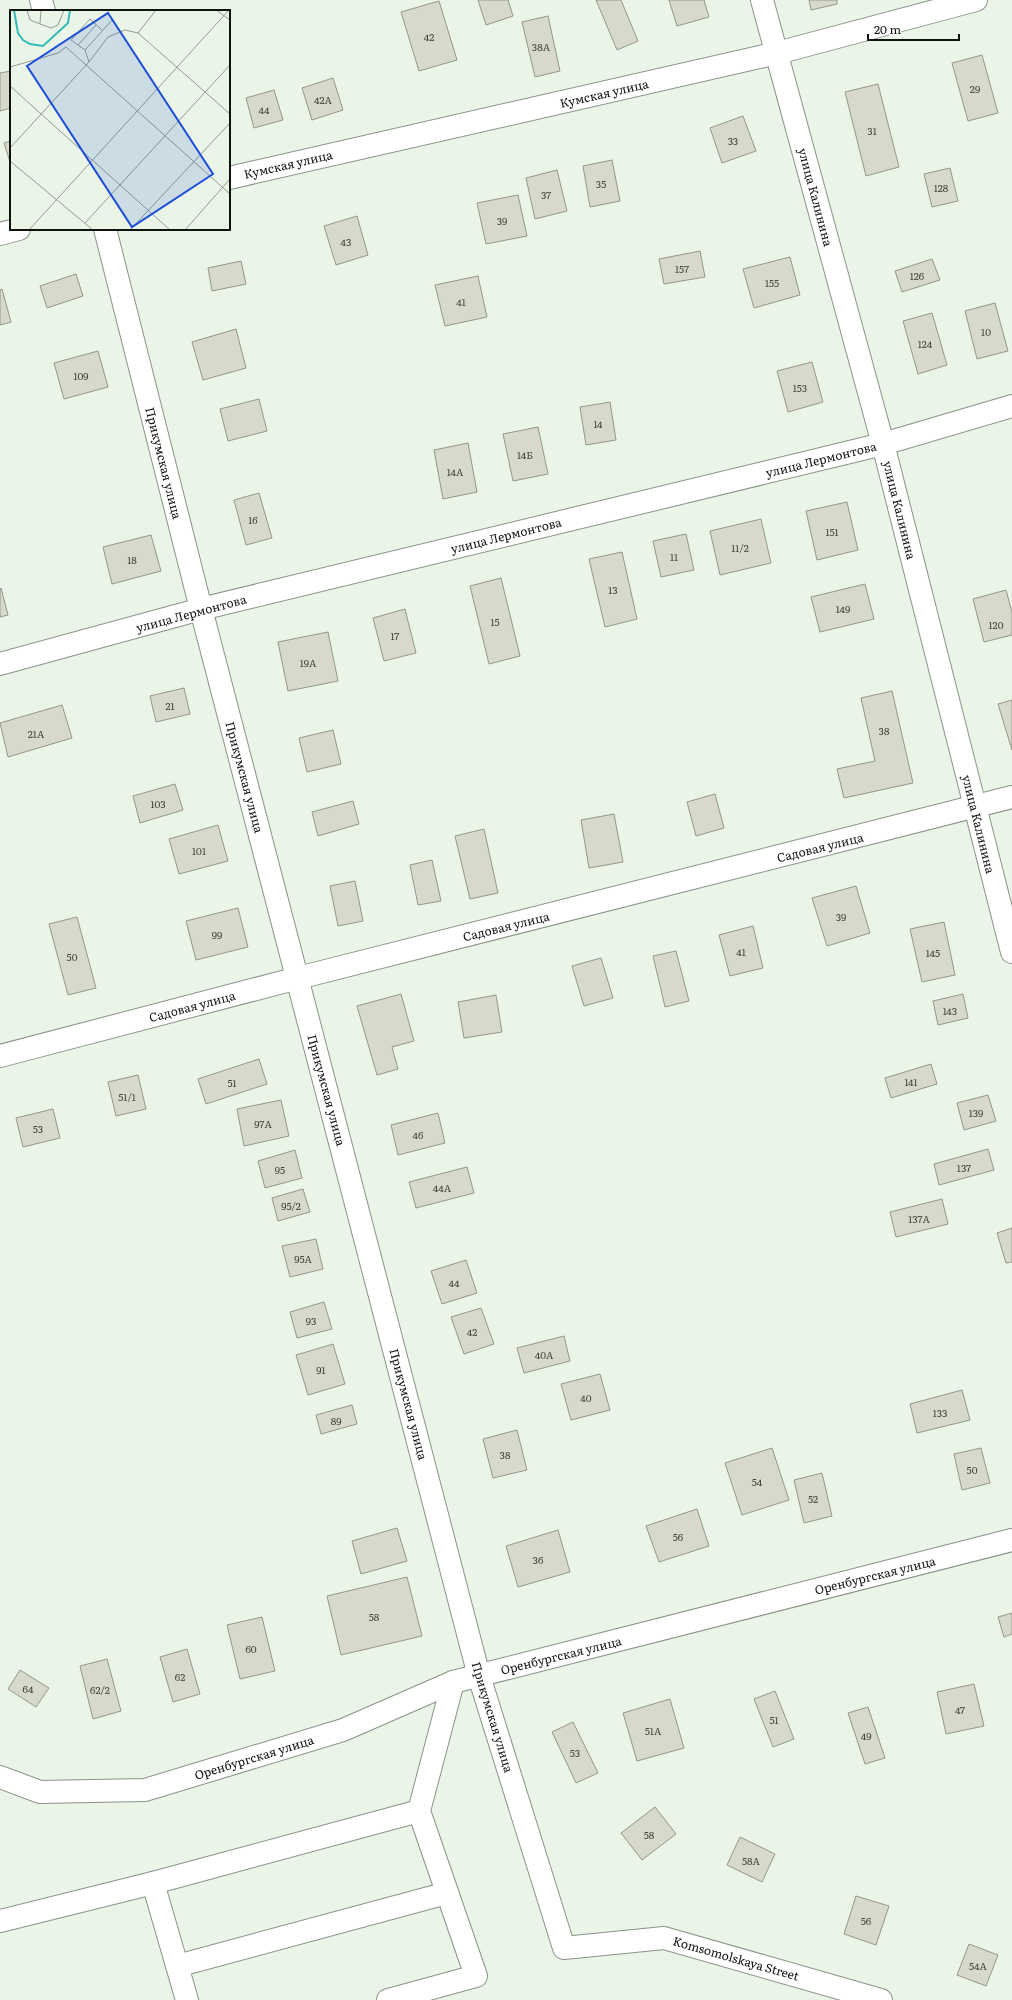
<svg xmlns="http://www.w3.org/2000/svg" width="1012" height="2000" font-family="Literata,serif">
  <rect width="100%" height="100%" fill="#eaf5e8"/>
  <g fill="#d7dacb" stroke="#949788">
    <polygon points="478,0 508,0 513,16 486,25"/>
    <polygon points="596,0 621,0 638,41 617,50"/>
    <polygon points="669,0 704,0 709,17 677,26"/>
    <polygon points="809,0 837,0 837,4 811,10"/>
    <polygon points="439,1 457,60 419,71 401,12"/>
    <polygon points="548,16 560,71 535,77 522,22"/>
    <polygon points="982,55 998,113 968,121 952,63"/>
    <polygon points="11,71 11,108 0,111 0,73"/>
    <polygon points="333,78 343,110 312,120 302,88"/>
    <polygon points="878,84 899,167 866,176 845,92"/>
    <polygon points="274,90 283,120 254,128 246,98"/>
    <polygon points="743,116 756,151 722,163 710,128"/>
    <polygon points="11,141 11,165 4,143"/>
    <polygon points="612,160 620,201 590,207 583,166"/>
    <polygon points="950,168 958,201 932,207 924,174"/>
    <polygon points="557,170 567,211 535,219 526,178"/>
    <polygon points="518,195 527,236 486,244 477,203"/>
    <polygon points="357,216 368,255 336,265 324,226"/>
    <polygon points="700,251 705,277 664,284 659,259"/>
    <polygon points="790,257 800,295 754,308 743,269"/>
    <polygon points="932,259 940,280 902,292 895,271"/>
    <polygon points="241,261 246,284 212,291 208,268"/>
    <polygon points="76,274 83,296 47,308 40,286"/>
    <polygon points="478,276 487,317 445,326 435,285"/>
    <polygon points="2,289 11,322 0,325 0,290"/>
    <polygon points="995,303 1008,351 977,359 965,311"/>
    <polygon points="932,313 947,365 918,374 903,321"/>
    <polygon points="236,329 246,368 203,380 192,342"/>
    <polygon points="98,351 108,387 64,399 54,363"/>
    <polygon points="812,362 823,402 788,412 777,371"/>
    <polygon points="259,399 267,431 228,441 220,409"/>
    <polygon points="610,402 616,440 586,445 580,407"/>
    <polygon points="538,427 548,474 513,481 503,434"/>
    <polygon points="468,443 477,492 443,499 434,450"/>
    <polygon points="259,493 272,538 246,545 234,500"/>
    <polygon points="847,502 858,550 817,560 806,511"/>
    <polygon points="761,519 771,563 720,575 710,531"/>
    <polygon points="686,534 694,570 661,577 653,541"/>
    <polygon points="151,535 161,571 112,584 103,547"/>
    <polygon points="622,552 637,619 605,627 589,559"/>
    <polygon points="501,578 520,656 489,664 470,586"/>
    <polygon points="865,584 874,619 820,632 811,597"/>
    <polygon points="1,588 8,615 0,617 0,589"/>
    <polygon points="1006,590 1012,612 1012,635 984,642 973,599"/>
    <polygon points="405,609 416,653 384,661 373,618"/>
    <polygon points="328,632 338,681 288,691 278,642"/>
    <polygon points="184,688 190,714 156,722 150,696"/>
    <polygon points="892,691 913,783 844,798 837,769 875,761 861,698"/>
    <polygon points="1012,700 1012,750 998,704"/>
    <polygon points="62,705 72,738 8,757 0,723"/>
    <polygon points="333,730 341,764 307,772 299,738"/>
    <polygon points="175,784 183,810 140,823 133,796"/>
    <polygon points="715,794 724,828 696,836 687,802"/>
    <polygon points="353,801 359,824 318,836 312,812"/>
    <polygon points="614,814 623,862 589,868 581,820"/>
    <polygon points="218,825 228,861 179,874 169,839"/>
    <polygon points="484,829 498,893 470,899 455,836"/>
    <polygon points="432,860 441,901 418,905 410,865"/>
    <polygon points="355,881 363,921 338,926 330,886"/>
    <polygon points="856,886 870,933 827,946 812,898"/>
    <polygon points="238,908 248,947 196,960 186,921"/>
    <polygon points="77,917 96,988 68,995 49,924"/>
    <polygon points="944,922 955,975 922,982 910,929"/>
    <polygon points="753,926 763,968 730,976 719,935"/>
    <polygon points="676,951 689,1001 665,1007 653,956"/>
    <polygon points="601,958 613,998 584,1006 572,966"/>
    <polygon points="401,994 414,1041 392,1047 398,1069 377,1075 357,1006"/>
    <polygon points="963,994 968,1018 938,1025 933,1001"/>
    <polygon points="496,995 502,1032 464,1038 458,1002"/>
    <polygon points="259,1059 267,1084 206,1104 198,1079"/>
    <polygon points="931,1064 937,1084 891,1098 885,1078"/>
    <polygon points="138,1075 146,1109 116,1116 108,1082"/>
    <polygon points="988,1095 996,1121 964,1130 957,1103"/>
    <polygon points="281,1100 289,1136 244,1146 237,1109"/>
    <polygon points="53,1109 60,1138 23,1147 16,1118"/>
    <polygon points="438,1113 445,1143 398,1155 391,1125"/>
    <polygon points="988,1149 994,1170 939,1185 934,1164"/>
    <polygon points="295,1150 302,1178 265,1188 258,1161"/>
    <polygon points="467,1167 474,1193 416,1208 409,1182"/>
    <polygon points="303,1189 310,1212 278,1221 272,1198"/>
    <polygon points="942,1199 948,1224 896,1237 890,1212"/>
    <polygon points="1012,1228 1012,1262 1006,1263 997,1233"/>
    <polygon points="316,1239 323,1269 290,1277 282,1246"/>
    <polygon points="466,1260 477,1293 442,1304 431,1271"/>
    <polygon points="324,1302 332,1329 297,1338 290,1312"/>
    <polygon points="481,1308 494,1344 464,1354 451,1317"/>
    <polygon points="564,1336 570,1361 524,1373 517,1348"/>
    <polygon points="333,1344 345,1384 308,1395 296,1355"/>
    <polygon points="600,1374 610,1410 571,1420 561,1384"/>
    <polygon points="962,1390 970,1420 917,1433 910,1404"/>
    <polygon points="352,1405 357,1424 321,1434 316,1415"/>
    <polygon points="517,1430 527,1470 493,1478 483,1439"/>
    <polygon points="772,1448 789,1500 742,1515 725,1463"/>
    <polygon points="981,1448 990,1483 962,1490 954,1454"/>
    <polygon points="822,1473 832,1516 804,1523 794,1480"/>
    <polygon points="697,1509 709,1546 659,1562 646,1526"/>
    <polygon points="397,1528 407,1561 361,1574 352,1541"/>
    <polygon points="558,1530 570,1572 518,1587 506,1546"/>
    <polygon points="407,1577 422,1636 341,1655 327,1596"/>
    <polygon points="1012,1613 1012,1634 1004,1637 998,1617"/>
    <polygon points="262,1617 275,1671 240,1679 227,1625"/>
    <polygon points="187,1649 200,1694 173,1702 160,1657"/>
    <polygon points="107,1659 121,1711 93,1719 80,1666"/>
    <polygon points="20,1670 49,1688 36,1707 8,1689"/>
    <polygon points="974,1684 984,1726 946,1734 937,1692"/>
    <polygon points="775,1691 794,1739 773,1747 754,1699"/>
    <polygon points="670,1699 684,1748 637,1761 623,1713"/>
    <polygon points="868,1707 885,1758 865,1764 848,1713"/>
    <polygon points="573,1722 598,1773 576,1783 552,1732"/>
    <polygon points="655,1807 676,1834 642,1860 621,1833"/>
    <polygon points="740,1837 775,1854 762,1882 727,1865"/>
    <polygon points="856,1896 889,1906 876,1945 844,1934"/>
    <polygon points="969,1944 998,1955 986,1986 957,1975"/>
  </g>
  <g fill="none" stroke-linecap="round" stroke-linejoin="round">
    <defs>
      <g id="minor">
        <polyline points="41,0 44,11"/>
        <polyline points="762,0 883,444 1012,952"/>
        <polyline points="229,178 777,53 976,0"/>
        <polyline points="105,229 201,609 479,1676 564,1948 664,1938 881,2000"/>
        <polyline points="0,234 19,229"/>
        <polyline points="0,664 201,609 883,444 1012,406"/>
        <polyline points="0,1056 298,978 1012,797"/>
        <polyline points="0,1777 40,1792 145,1790 343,1730 453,1682 1012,1540"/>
        <polyline points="153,1883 187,2000"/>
        <polyline points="0,1921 153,1883 419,1811"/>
        <polyline points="177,1966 447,1893"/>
        <polyline points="388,2000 476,1976 419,1811 453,1682"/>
      </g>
    </defs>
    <use href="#minor" stroke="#899387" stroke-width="24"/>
    <use href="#minor" stroke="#fff" stroke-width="22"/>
  </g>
  <g text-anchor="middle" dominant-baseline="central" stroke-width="3.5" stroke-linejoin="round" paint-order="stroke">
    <g font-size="10" fill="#41453e">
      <text x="429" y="36">42</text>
      <text x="541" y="46">38А</text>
      <text x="975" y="88">29</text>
      <text x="323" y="99">42А</text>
      <text x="264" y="109">44</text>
      <text x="872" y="130">31</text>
      <text x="733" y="140">33</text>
      <text x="601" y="183">35</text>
      <text x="941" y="187">128</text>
      <text x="546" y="194">37</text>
      <text x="502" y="220">39</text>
      <text x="346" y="241">43</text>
      <text x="682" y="268">157</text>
      <text x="917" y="275">126</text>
      <text x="772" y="282">155</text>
      <text x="461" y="301">41</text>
      <text x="986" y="331">10</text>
      <text x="925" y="343">124</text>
      <text x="81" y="375">109</text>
      <text x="800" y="387">153</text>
      <text x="598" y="423">14</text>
      <text x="525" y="454">14Б</text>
      <text x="455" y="471">14А</text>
      <text x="253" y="519">16</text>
      <text x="832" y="531">151</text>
      <text x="740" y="547">11/2</text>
      <text x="674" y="556">11</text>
      <text x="132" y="559">18</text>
      <text x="613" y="589">13</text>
      <text x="843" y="608">149</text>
      <text x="495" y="621">15</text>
      <text x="996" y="624">120</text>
      <text x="395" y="635">17</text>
      <text x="308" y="662">19А</text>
      <text x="170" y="705">21</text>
      <text x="884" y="730">38</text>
      <text x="36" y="733">21А</text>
      <text x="158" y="803">103</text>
      <text x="199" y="850">101</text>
      <text x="841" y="916">39</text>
      <text x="217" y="934">99</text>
      <text x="741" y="951">41</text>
      <text x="933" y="952">145</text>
      <text x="72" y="956">50</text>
      <text x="950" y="1010">143</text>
      <text x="911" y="1081">141</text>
      <text x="232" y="1082">51</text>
      <text x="127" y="1096">51/1</text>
      <text x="976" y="1112">139</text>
      <text x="263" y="1123">97А</text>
      <text x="38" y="1128">53</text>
      <text x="418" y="1134">46</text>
      <text x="964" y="1167">137</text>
      <text x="280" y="1169">95</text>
      <text x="442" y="1187">44А</text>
      <text x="291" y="1205">95/2</text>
      <text x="919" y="1218">137А</text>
      <text x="303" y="1258">95А</text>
      <text x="454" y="1282">44</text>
      <text x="311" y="1320">93</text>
      <text x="472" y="1331">42</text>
      <text x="544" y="1354">40А</text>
      <text x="321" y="1369">91</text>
      <text x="586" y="1397">40</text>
      <text x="940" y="1412">133</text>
      <text x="336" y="1420">89</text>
      <text x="505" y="1454">38</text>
      <text x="972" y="1469">50</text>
      <text x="757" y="1481">54</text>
      <text x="813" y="1498">52</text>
      <text x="678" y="1536">56</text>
      <text x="538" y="1559">36</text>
      <text x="374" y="1616">58</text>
      <text x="251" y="1648">60</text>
      <text x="180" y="1676">62</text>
      <text x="28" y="1688">64</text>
      <text x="100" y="1689">62/2</text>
      <text x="960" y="1709">47</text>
      <text x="774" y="1719">51</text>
      <text x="653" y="1730">51А</text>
      <text x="866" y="1735">49</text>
      <text x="575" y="1752">53</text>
      <text x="649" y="1834">58</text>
      <text x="751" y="1860">58А</text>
      <text x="866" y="1920">56</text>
      <text x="978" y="1965">54А</text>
    </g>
    <g font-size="12" fill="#0f130f" stroke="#fefefe">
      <text transform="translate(604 93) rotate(-13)">Кумская улица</text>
      <text transform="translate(288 164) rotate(-13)">Кумская улица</text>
      <text transform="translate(816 197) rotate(75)">улица Калинина</text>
      <text transform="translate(821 459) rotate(-14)">улица Лермонтова</text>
      <text transform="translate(164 463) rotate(76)">Прикумская улица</text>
      <text transform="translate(900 510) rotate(76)">улица Калинина</text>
      <text transform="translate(506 535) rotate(-14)">улица Лермонтова</text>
      <text transform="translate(191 613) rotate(-15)">улица Лермонтова</text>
      <text transform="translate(245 777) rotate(75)">Прикумская улица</text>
      <text transform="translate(979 824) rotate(76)">улица Калинина</text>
      <text transform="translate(820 847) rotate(-14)">Садовая улица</text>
      <text transform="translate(506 926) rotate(-14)">Садовая улица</text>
      <text transform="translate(192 1006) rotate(-15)">Садовая улица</text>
      <text transform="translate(327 1090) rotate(75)">Прикумская улица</text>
      <text transform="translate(409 1404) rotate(75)">Прикумская улица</text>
      <text transform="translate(875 1575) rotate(-14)">Оренбургская улица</text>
      <text transform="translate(561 1655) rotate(-14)">Оренбургская улица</text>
      <text transform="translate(493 1717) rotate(73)">Прикумская улица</text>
      <text transform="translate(254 1757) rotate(-17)">Оренбургская улица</text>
      <text transform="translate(736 1958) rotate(16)">Komsomolskaya Street</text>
    </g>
  </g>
  <g transform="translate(10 10)">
    <rect width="220" height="220" fill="#eaf5e8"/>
    <path fill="none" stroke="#32bbb6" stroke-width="2" d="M4 0 8 23 13 30 20 34 33 36 58 13 60 0"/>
    <path fill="none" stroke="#929b91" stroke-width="1" d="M17 0 20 10 41 18 48 15 54 0M206 0 220 10M30 13 31 0M128 23 220 104M68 35 86 15M75 40 103 9M79 52 75 40 61 30 80 9 92 20M0 57 48 43 56 37 220 184M0 76 160 220M0 138 79 52 98 27 115 20 128 23 146 0M0 151 83 220M75 213 220 55M19 220 219 0M120 220 220 113M175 220 220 169"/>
    <path fill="#1d4ed8" fill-opacity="0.15" stroke="#1d4ed8" stroke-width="2" d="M98 3 203 164 122 217 17 56Z"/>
    <rect width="220" height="220" fill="none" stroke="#0f130f" stroke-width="2"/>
  </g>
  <path d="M868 34v6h91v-6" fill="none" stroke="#0f130f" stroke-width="2"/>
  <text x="874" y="34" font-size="12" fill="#0f130f" stroke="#fefefe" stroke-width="3" paint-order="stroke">20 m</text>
</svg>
